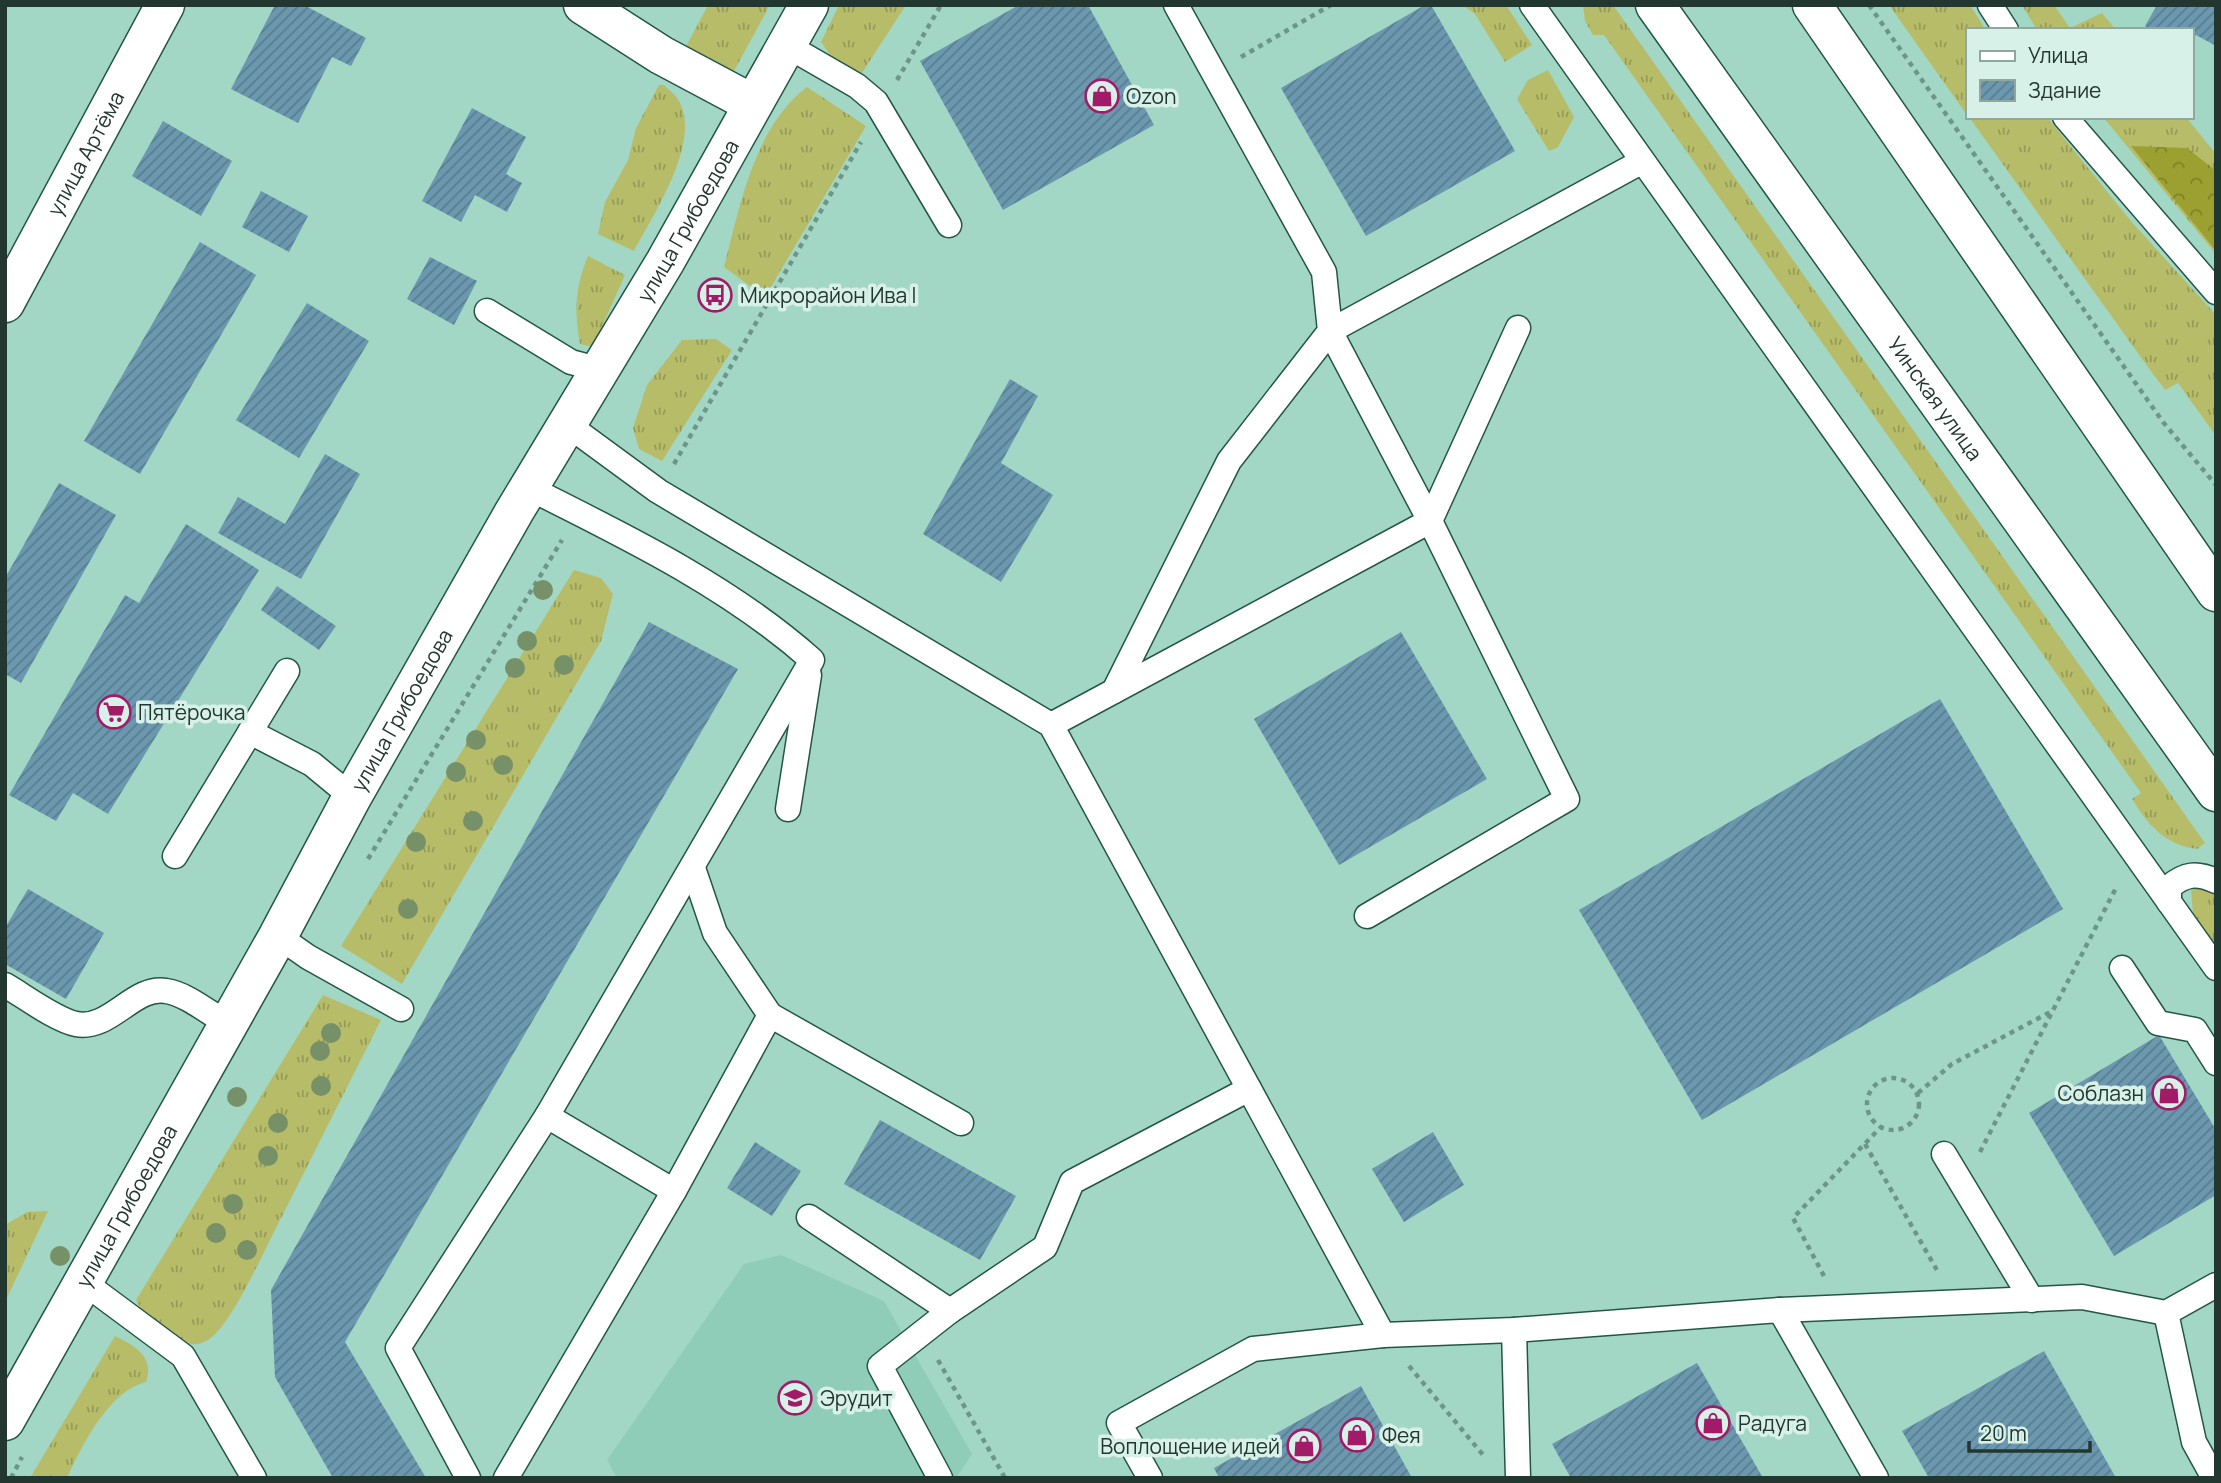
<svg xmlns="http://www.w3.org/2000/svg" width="2221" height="1483" font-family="Manrope,sans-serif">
  <defs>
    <pattern id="grass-tufts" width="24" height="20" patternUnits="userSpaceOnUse" patternTransform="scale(1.75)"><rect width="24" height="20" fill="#b7bc69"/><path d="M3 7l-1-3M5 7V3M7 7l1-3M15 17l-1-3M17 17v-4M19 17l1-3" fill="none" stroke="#949a57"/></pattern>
    <pattern id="forest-crowns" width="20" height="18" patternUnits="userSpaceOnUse" patternTransform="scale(1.75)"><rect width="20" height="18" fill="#9ba030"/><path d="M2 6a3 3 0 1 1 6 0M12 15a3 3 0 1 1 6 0" fill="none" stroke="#7e8329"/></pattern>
    <pattern id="building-hatch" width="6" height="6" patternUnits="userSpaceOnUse" patternTransform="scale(1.75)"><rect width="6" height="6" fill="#6b98af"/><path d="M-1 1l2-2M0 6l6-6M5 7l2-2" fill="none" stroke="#587d8f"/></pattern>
  </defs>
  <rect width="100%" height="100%" fill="#a3d7c5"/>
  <polygon fill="#8fcdb8" points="781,1255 884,1301 972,1454 956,1478 617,1478 607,1460 744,1264"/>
  <g fill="url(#grass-tufts)">
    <polygon points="708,5 770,5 728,82 682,54"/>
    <polygon points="839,5 906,5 862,73 833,59 821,42"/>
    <polygon points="1462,5 1506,5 1532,45 1505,62 1475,14"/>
    <path d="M1583 5H1613L2205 843 2197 849C2165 845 2148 825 2132 799L2141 793 1604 35H1593L1585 21Z"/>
    <polygon points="1889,5 1970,5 1986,30 1967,30 1967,115"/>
    <polygon points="2022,5 2054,5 2070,28 2102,13 2116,30 2037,30"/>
    <polygon points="1548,70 1574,117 1558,147 1549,151 1517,99 1528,80"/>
    <path d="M659 85H664C669 90 676 95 679 101 702 142 653 215 634 251L598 234 605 202 628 160 636 128Z"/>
    <path d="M807 87 866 126 765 297 724 267C740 206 754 127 807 87Z"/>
    <polygon points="1969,117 2047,117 2130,220 2216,315 2216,436 2178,383 2165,390 2150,370"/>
    <polygon points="2103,117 2186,117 2216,154 2216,254"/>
    <path d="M588 256 625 275 593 347 580 344C574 311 575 287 588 256Z"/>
    <polygon points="716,339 732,350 662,461 639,449 633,428 647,385 682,340"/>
    <polygon points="574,570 601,578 613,594 601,641 402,984 341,946"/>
    <polygon points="2201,884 2216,890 2216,946 2193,914 2191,889"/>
    <path d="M323 995 381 1020C346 1089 312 1157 277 1226 264 1251 231 1326 208 1340 182 1356 147 1322 136 1300Z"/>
    <polygon points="48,1211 5,1302 5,1225 27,1212"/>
    <path d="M115 1336C136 1346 155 1358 146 1382 109 1391 82 1445 67 1478H30Z"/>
  </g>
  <polygon fill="url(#forest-crowns)" points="2131,146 2187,148 2216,171 2216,251"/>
  <g fill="url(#building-hatch)">
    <polygon points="275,5 304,5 366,38 351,66 332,57 298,123 231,89"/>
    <polygon points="1019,5 1088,5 1154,125 1003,210 920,61"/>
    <polygon points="1425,5 1431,5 1515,151 1366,236 1281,88"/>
    <polygon points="2157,5 2216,5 2216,46 2196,35 2191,43 2191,30 2152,30 2145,26"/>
    <polygon points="472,108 526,137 506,174 522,183 507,212 475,195 461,222 422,201"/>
    <polygon points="163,121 232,161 201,216 132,176"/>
    <polygon points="261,191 308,216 289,252 242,227"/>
    <polygon points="200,242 256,275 140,474 84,441"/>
    <polygon points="430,257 477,281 454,325 407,299"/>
    <polygon points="307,303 369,341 299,458 236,420"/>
    <polygon points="1010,379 1038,396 1001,463 1053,495 1001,582 923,534"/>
    <polygon points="325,454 360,474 301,579 218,533 238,497 285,524"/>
    <polygon points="59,483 116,515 21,683 5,674 5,578"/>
    <polygon points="186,524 259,570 108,814 73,793 56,821 9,795 125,595 139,603"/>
    <polygon points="277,586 336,626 319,650 261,610"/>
    <polygon points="649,622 738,669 345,1342 426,1478 333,1478 275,1377 271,1290"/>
    <polygon points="1401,632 1487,779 1339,865 1254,719"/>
    <polygon points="1940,699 2063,909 1702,1120 1579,910"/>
    <polygon points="28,889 104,933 66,999 5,964 5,928"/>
    <polygon points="2159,1035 2216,1130 2216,1195 2114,1256 2029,1113"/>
    <polygon points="880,1120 1016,1196 980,1260 844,1184"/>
    <polygon points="1433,1132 1464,1185 1404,1222 1372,1169"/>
    <polygon points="755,1142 801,1171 772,1216 727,1188"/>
    <polygon points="2044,1351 2116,1478 1929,1478 1902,1431"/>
    <polygon points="1697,1363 1763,1478 1571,1478 1552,1444"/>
    <polygon points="1361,1386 1412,1478 1219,1478 1214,1468"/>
  </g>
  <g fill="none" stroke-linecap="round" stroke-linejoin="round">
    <defs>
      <g id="service">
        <polyline points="1532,5 2216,968"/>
        <polyline points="1990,5 2006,30"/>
        <polyline points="786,45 857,86 876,102 949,225"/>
        <polyline points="2065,117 2216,292"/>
        <polyline points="487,311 571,362 601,370"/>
        <polyline points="568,425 658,491 1051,725 1383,1335 1253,1349 1119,1423 1150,1478"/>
        <polyline points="1430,521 1330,331 1641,162"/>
        <polyline points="1430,521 1518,328"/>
        <polyline points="1114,691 1229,461 1330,331 1324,272 1176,5"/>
        <polyline points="1051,725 1430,521 1567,799 1367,916"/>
        <polyline points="250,732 312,764 352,797"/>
        <polyline points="788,809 809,675"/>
        <polyline points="175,856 287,671"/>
        <path d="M2169 902V887C2185 874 2196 872 2216 881"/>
        <polyline points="278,936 308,957 401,1009"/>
        <polyline points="2122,968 2158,1023 2195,1030 2216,1063"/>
        <path d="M5 985C24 996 56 1020 76 1024 110 1031 134 985 166 991 187 994 210 1014 228 1024"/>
        <polyline points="770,1015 961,1123"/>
        <polyline points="547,1116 674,1191"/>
        <polyline points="1944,1154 2032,1300"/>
        <polyline points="809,1217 950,1311 1045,1247 1072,1182 1249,1089"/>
        <polyline points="82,1281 183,1356 254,1478"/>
        <polyline points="1780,1310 2082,1297 2166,1313 2216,1285"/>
        <polyline points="2166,1313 2194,1442 2214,1478"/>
        <polyline points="1514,1330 1518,1478"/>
        <polyline points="1383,1335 1514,1330 1780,1310 1876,1478"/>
        <path d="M468 1478 398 1348 547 1116 812 660C730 587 627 537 529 488"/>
        <polyline points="506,1478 674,1191 770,1015 715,933 693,868"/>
        <polyline points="940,1478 880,1366 950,1311"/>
      </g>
      <g id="minor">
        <polyline points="583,5 661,55 753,104"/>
        <path id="s1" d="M5 303 165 5"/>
      </g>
      <g id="tertiary">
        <path id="s2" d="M5 1421 278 936 352 797 514 512 665 262 809 5"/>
      </g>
      <g id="primary">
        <path id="s3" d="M1655 5 2216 792"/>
        <polyline points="1812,5 2216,592"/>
      </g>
    </defs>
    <use href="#service" stroke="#245647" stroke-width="27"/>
    <use href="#minor" stroke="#245647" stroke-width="41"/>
    <use href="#tertiary" stroke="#245647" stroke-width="41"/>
    <use href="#primary" stroke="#245647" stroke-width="41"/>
    <g stroke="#6e9688" stroke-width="4.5" stroke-dasharray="5 5" stroke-linecap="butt">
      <polyline points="1869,5 2163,422 2216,485"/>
      <polyline points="1241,57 1331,5"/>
      <polyline points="897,80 941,5"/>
      <polyline points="674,464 861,142"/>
      <polyline points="368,859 562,540"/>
      <circle cx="1893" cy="1104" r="26"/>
      <polyline points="1918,1093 1952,1064 2054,1010"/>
      <polyline points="1865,1144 1938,1272"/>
      <polyline points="1980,1152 2117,886"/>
      <polyline points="1824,1276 1793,1218 1881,1127"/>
      <polyline points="938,1360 1005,1478"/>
      <polyline points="1409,1366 1484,1456"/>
      <polyline points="11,1478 22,1457"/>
    </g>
    <use href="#service" stroke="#fff" stroke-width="24"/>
    <use href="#minor" stroke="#fff" stroke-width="38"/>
    <use href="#tertiary" stroke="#fff" stroke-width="38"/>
    <use href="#primary" stroke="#fff" stroke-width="38"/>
  </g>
  <g fill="#769068">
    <circle cx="543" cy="590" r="10"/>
    <circle cx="527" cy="641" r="10"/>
    <circle cx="564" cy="665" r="10"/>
    <circle cx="515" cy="668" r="10"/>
    <circle cx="476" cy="740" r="10"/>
    <circle cx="503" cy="765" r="10"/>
    <circle cx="456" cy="772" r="10"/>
    <circle cx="473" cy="821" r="10"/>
    <circle cx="416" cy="842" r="10"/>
    <circle cx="408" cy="909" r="10"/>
    <circle cx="331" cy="1033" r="10"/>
    <circle cx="320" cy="1051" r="10"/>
    <circle cx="321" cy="1086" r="10"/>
    <circle cx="237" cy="1097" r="10"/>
    <circle cx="278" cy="1123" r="10"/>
    <circle cx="268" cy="1156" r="10"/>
    <circle cx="233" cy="1204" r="10"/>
    <circle cx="216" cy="1233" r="10"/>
    <circle cx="247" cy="1250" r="10"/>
    <circle cx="60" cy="1256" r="10"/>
  </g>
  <defs>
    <symbol id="shop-ring" viewBox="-11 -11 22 22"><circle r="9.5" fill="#d8f1e8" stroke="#a11b68" stroke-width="1.5"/><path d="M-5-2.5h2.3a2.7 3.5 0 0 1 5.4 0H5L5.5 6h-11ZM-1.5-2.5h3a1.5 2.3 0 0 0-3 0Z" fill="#a11b68"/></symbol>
    <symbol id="bus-ring" viewBox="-11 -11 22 22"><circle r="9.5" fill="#d8f1e8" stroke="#a11b68" stroke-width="1.5"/><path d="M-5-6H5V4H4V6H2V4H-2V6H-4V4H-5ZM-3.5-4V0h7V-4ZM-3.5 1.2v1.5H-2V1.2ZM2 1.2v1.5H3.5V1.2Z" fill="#a11b68"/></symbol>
    <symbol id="supermarket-ring" viewBox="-11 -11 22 22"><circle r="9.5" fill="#d8f1e8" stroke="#a11b68" stroke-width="1.5"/><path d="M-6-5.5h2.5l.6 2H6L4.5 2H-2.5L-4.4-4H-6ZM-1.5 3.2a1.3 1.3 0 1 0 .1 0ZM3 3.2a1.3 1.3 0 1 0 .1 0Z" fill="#a11b68"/></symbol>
    <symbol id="school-ring" viewBox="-11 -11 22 22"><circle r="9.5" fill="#d8f1e8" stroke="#a11b68" stroke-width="1.5"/><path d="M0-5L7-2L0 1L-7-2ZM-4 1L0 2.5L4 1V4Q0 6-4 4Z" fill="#a11b68"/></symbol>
  </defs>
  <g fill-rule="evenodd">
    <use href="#shop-ring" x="1083" y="77" width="38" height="38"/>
    <use href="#bus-ring" x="696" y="276" width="38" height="38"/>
    <use href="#supermarket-ring" x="95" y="693" width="38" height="38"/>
    <use href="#shop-ring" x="2150" y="1074" width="38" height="38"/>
    <use href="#school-ring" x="776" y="1379" width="38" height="38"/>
    <use href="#shop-ring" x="1694" y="1404" width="38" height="38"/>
    <use href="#shop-ring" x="1338" y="1416" width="38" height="38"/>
    <use href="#shop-ring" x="1285" y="1427" width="38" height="38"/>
  </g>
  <g text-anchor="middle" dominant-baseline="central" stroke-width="7" stroke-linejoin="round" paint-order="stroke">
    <g font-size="21" fill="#223730" stroke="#d8f1e8" text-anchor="start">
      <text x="1126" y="96">Ozon</text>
      <text x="740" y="295">Микрорайон Ива I</text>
      <text x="138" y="712">Пятёрочка</text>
      <text x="2144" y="1093" text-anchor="end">Соблазн</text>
      <text x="820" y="1398">Эрудит</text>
      <text x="1738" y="1423">Радуга</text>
      <text x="1382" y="1435">Фея</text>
      <text x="1280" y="1446" text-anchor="end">Воплощение идей</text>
    </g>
    <g font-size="21" fill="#223730" stroke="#d8f1e8">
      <text stroke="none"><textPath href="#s1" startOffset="170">улица Артёма</textPath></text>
      <text stroke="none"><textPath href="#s2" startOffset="1381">улица Грибоедова</textPath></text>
      <text stroke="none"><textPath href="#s3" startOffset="483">Уинская улица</textPath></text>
      <text stroke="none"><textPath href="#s2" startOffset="814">улица Грибоедова</textPath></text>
      <text stroke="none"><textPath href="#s2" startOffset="247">улица Грибоедова</textPath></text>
    </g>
  </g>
  <rect width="2221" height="1483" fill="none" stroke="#223730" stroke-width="14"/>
  <rect x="1966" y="28" width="228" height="91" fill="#d8f1e8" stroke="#8fa79e" stroke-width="2"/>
  <rect x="1980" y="51" width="35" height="10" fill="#ffffff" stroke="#8fa79e" stroke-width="2"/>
  <text x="2028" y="63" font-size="21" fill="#223730">Улица</text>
  <rect x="1980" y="80" width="35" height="21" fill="url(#building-hatch)" stroke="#8fa79e" stroke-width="2"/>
  <text x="2028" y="98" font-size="21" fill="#223730">Здание</text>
  <path d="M1969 1441v10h121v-10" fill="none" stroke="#223730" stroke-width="3.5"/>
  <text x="1980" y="1441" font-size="21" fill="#223730" stroke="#d8f1e8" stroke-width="5" paint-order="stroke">20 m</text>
</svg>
